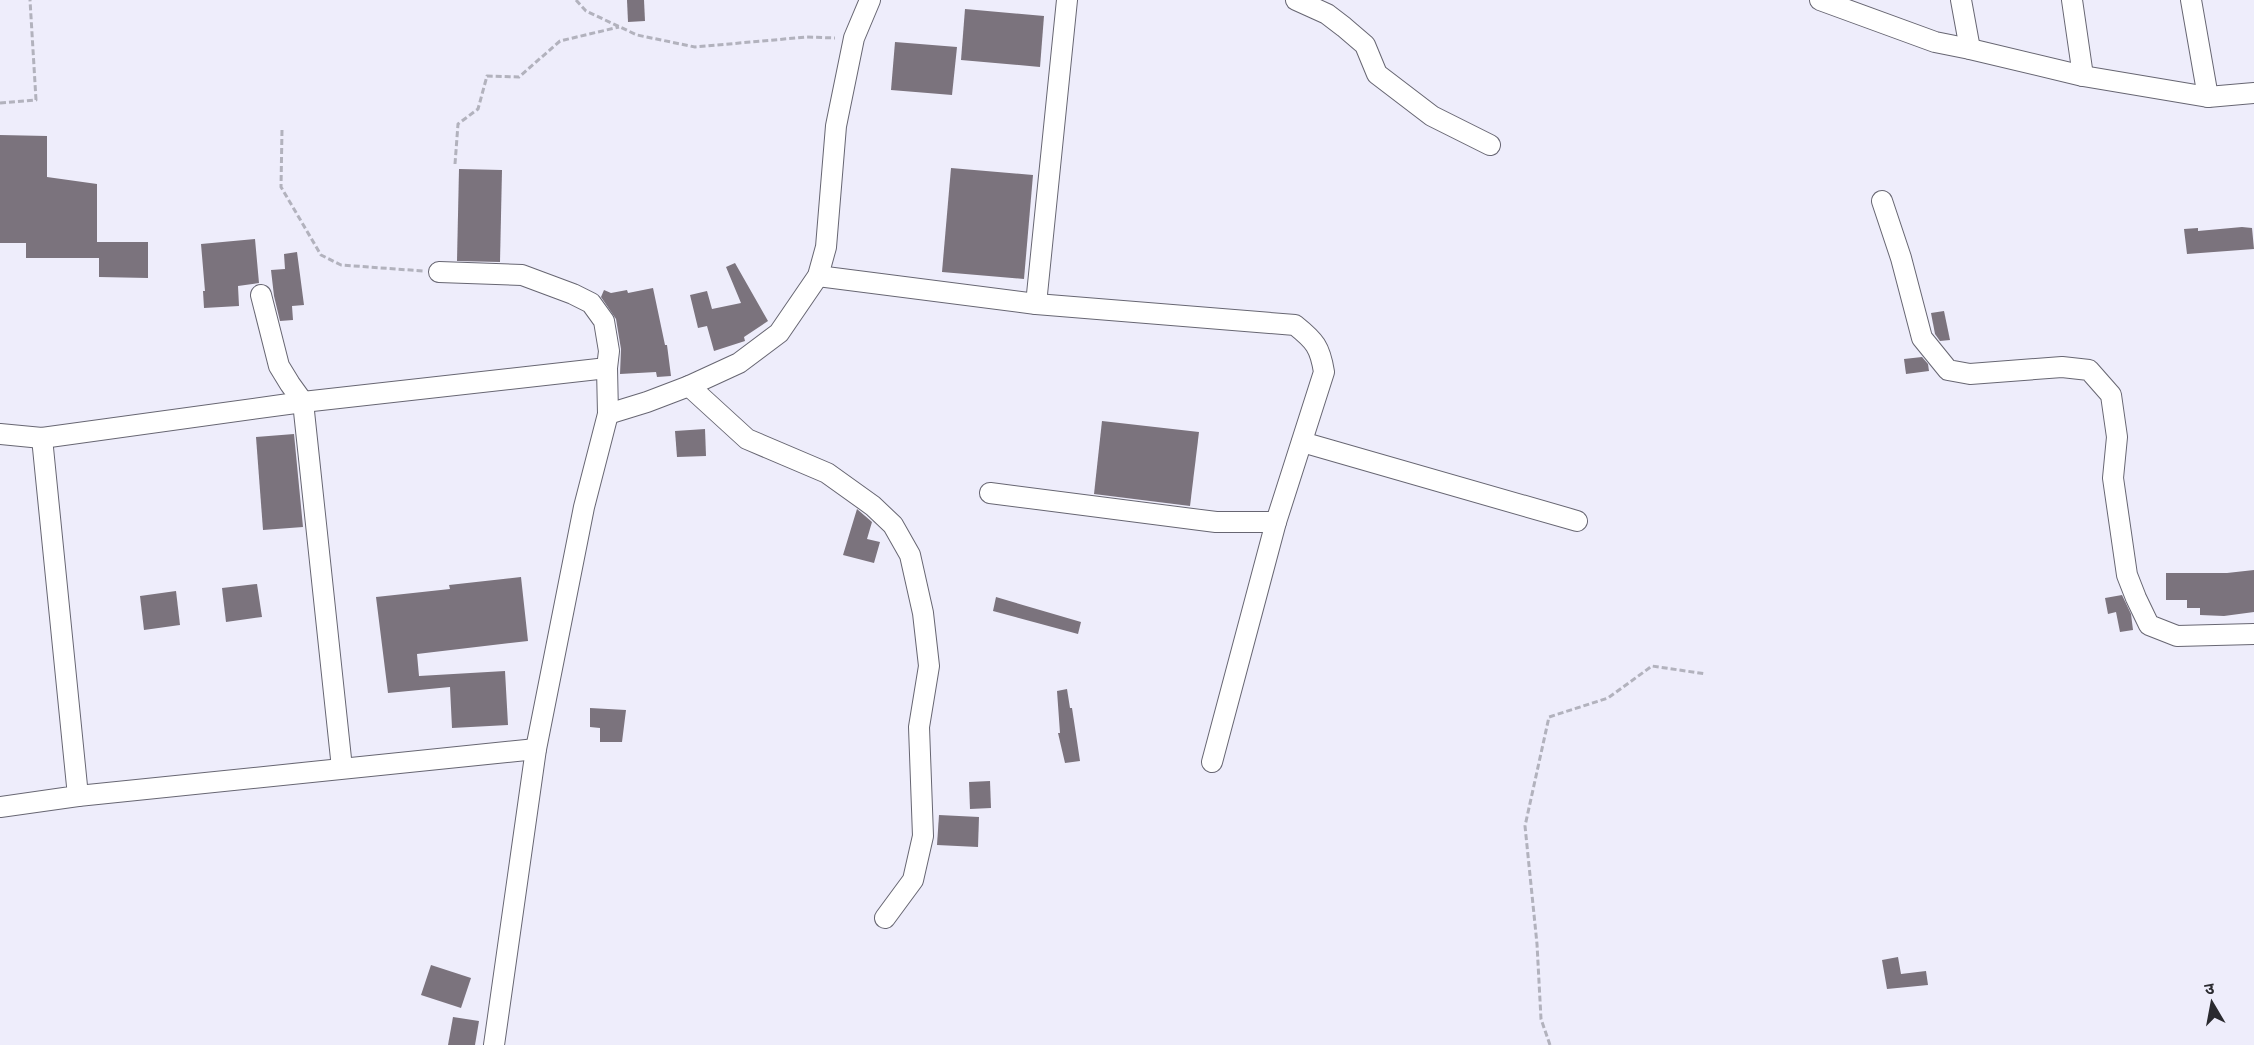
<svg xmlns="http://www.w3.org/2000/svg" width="2254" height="1045" font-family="Raleway,'Noto Sans Devanagari',sans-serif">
  <rect width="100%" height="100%" fill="#eeedfb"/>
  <g fill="#7b737d">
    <polygon points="627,0 644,0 645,21 628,22"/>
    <polygon points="965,9 1044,16 1040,67 961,60"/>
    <polygon points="895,42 957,47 952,95 891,90"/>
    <polygon points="0,135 47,136 47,177 97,184 97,242 148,242 148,278 99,277 99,258 26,258 26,243 0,243"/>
    <polygon points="951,168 1033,175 1024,279 942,272"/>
    <polygon points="459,169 502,170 500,262 457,261"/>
    <polygon points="2242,227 2252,228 2254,249 2187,254 2184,229 2198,228 2198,231"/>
    <polygon points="255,239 259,283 238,286 239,306 204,308 203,291 205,291 201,244"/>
    <polygon points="297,252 304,305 292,306 293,320 280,321 274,296 271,270 285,269 284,254"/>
    <polygon points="735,263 768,321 744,337 745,341 714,351 707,326 698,328 690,295 707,291 712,309 741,303 726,267"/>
    <polygon points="653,288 665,345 667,345 671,376 657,377 656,372 620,374 621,349 616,319 601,297 604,290 611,293 627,290 628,293"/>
    <polygon points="1944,311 1950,340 1940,341 1935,334 1931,313"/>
    <polygon points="1922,357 1928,364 1929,371 1906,374 1904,359"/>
    <polygon points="1102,421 1199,432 1190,506 1094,494"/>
    <polygon points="705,429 706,456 677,457 675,431"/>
    <polygon points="294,434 303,527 263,530 256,437"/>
    <polygon points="857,509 872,522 867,539 880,542 874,563 843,555"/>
    <polygon points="2254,570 2254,612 2224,616 2200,615 2200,608 2187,608 2187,600 2166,600 2166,573 2227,573"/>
    <polygon points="521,577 528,641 417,654 419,676 505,671 508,725 452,728 450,687 388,693 376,597 450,589 449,585"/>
    <polygon points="257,584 262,617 226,622 222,588"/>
    <polygon points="176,591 180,625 144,630 140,596"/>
    <polygon points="2122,595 2131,614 2133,630 2120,632 2116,612 2108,614 2105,598"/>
    <polygon points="996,597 1081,622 1078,634 993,611"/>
    <polygon points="1067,689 1070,708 1072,708 1080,761 1065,763 1058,733 1060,733 1057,691"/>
    <polygon points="590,708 626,710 622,742 600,742 600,728 590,727"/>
    <polygon points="990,781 991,808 970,809 969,782"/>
    <polygon points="939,815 979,817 978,847 937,845"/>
    <polygon points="1898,957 1901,974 1926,971 1928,985 1887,989 1882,960"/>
    <polygon points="431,965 471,978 461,1008 421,995"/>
    <polygon points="453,1017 479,1021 475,1045 448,1045"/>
  </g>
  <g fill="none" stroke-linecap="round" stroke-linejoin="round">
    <defs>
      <g id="minor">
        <polyline points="1296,0 1327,14 1344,27 1365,45 1377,74 1432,116 1490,145"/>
        <polyline points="1820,0 1935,42 1970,49 2083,76 2208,97 2254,93"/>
        <polyline points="1961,0 1970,49"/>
        <polyline points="2072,0 2083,76"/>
        <polyline points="2191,0 2208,97"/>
        <polyline points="1882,201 1901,258 1922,338 1948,370 1970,374 2062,367 2089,370 2111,395 2117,437 2113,478 2127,575 2136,598 2149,625 2177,636 2254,634"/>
        <path d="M818 276 1036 304 1295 325C1315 341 1320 347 1324 372L1276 522H1216L990 493"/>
        <polyline points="261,295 279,366 290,384 303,402 342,768"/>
        <polyline points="1036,304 1067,0"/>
        <polyline points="689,386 747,439 827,473 873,506 893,525 910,555 923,613 929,666 919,727 923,836 913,880 885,918"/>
        <polyline points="608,414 647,402 689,386 739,363 779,333 818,276 826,247 836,126 854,38 870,0"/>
        <polyline points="0,434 42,438 303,402 607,368 609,351 604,321 591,303 573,294 522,275 439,272"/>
        <polyline points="1302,442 1577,521"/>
        <polyline points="1212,762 1276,522"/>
        <polyline points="78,796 536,749"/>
        <polyline points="0,807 78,796 42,438"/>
        <polyline points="494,1045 536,749 584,507 608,414 607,368"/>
      </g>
    </defs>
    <use href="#minor" stroke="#676672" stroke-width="22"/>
    <g stroke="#b2b2bd" stroke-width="3" stroke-dasharray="6 3" stroke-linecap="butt">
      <polyline points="576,0 586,11 637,35 695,47 807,37 835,38"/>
      <polyline points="0,103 36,100 30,0"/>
      <polyline points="282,130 281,187 321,255 341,265 423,271"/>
      <polyline points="455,164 458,124 478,109 487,76 519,77 560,41 619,27"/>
      <polyline points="1550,1045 1541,1019 1537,944 1525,826 1549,717 1608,698 1652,666 1706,674"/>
    </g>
    <use href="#minor" stroke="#fff" stroke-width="20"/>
  </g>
  <g transform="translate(2212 1003) rotate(350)" stroke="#eeedfb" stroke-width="4.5" paint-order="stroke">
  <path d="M0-4.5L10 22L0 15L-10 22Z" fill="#2a2a2f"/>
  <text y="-9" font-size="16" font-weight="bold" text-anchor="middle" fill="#2a2a2f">उ</text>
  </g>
</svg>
